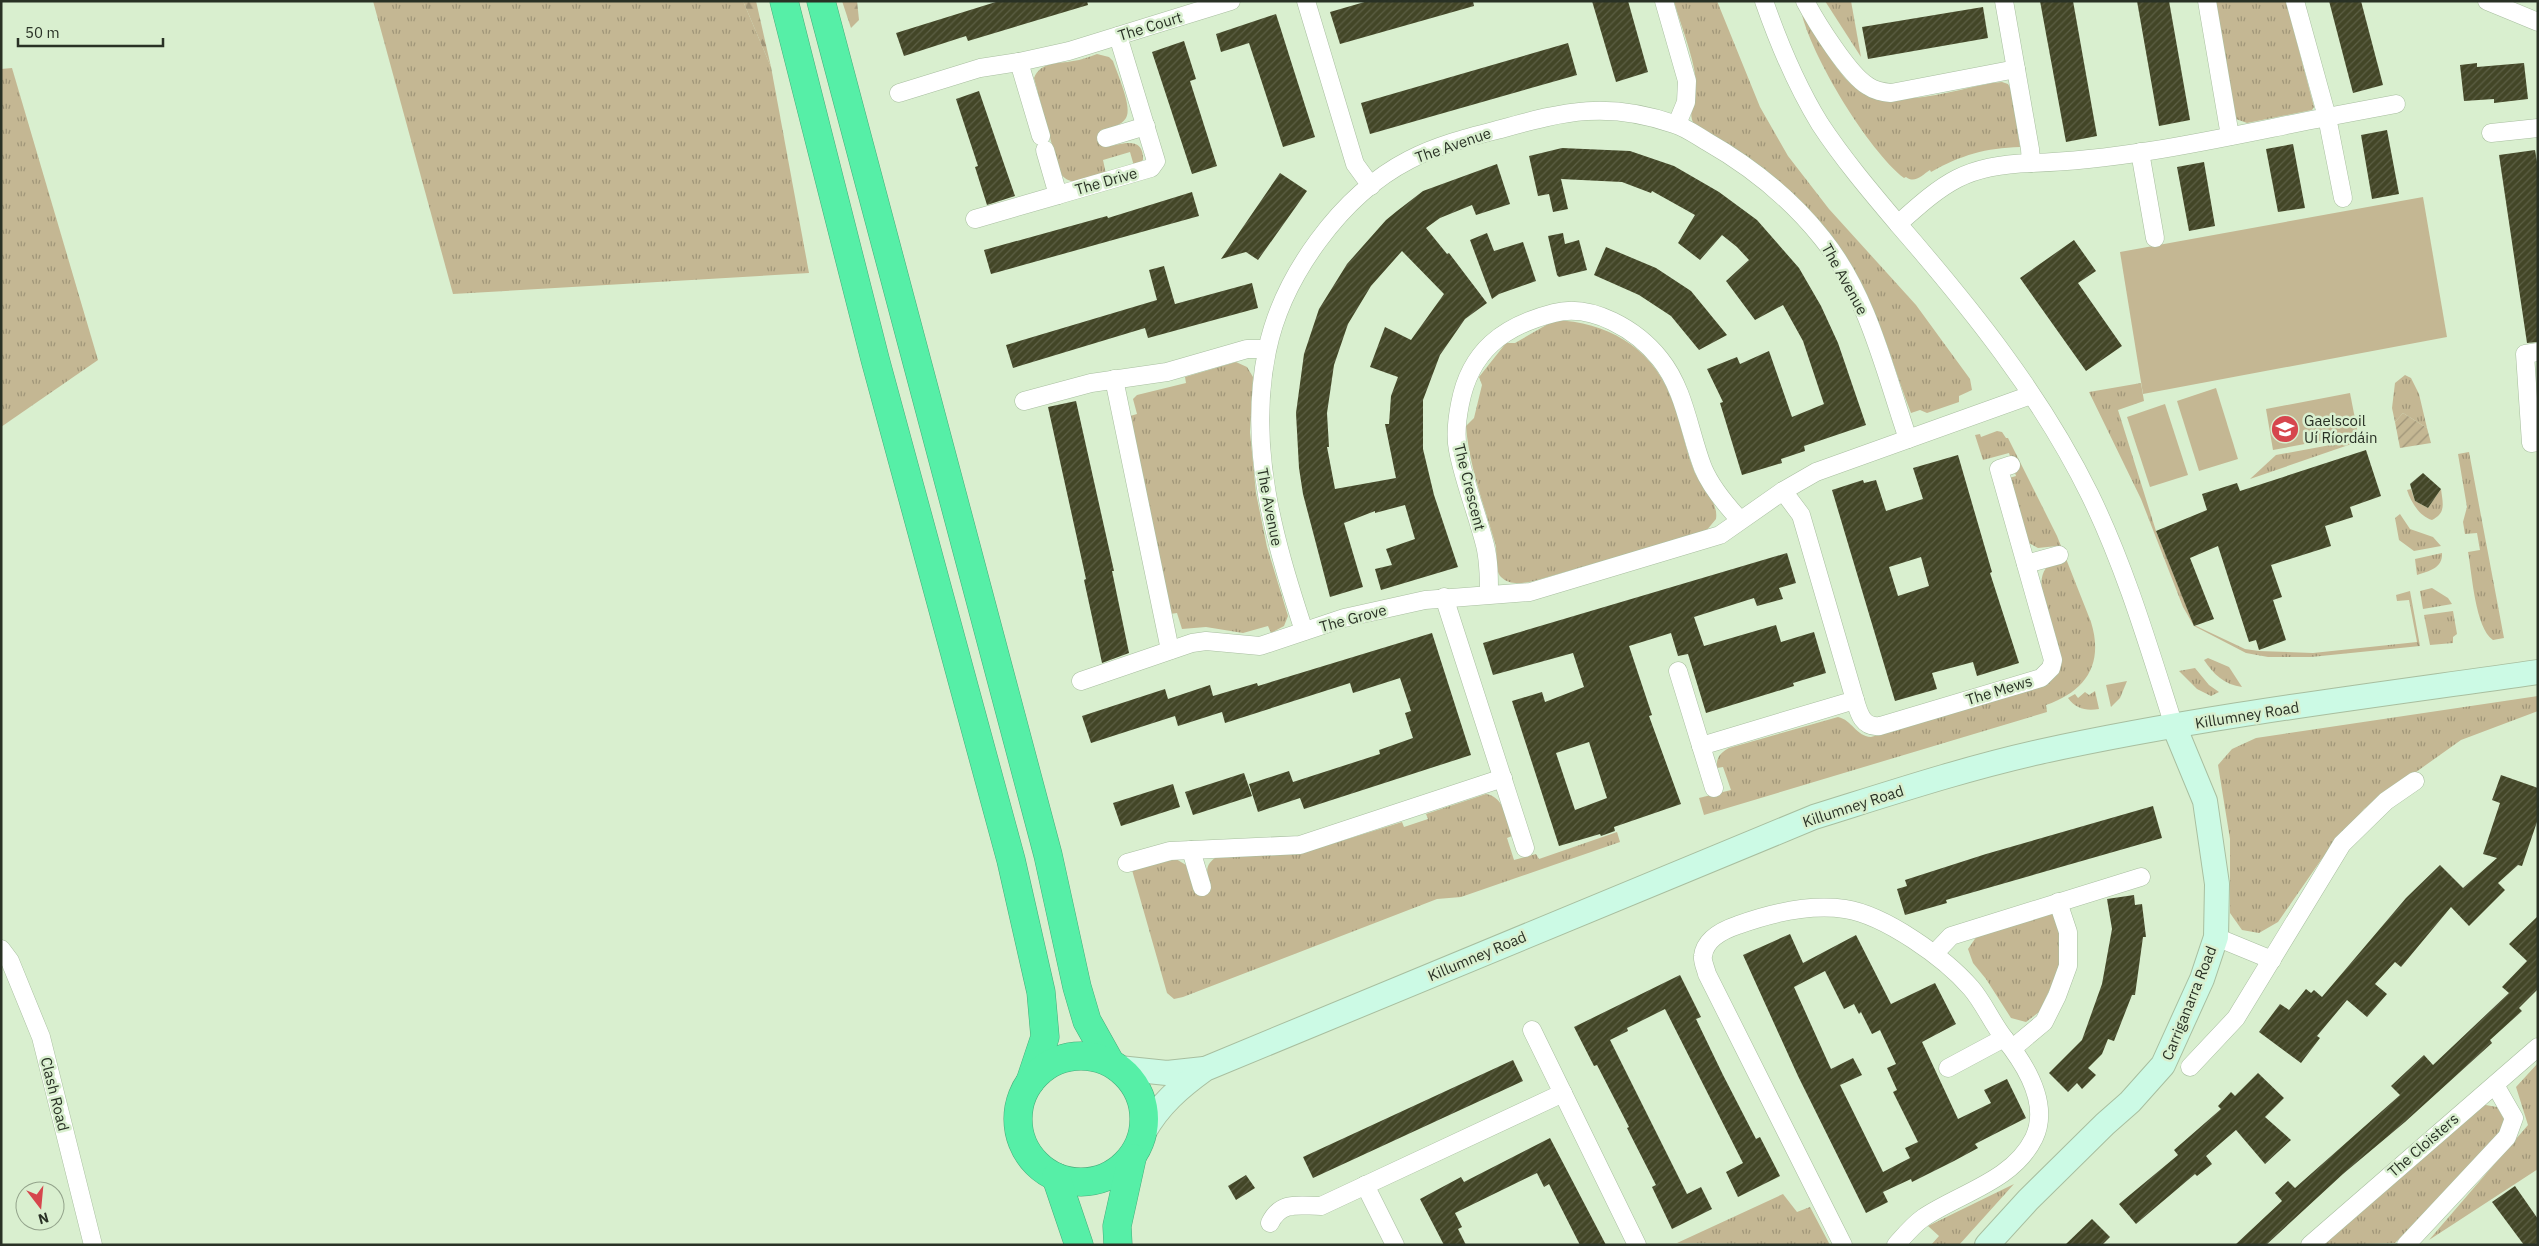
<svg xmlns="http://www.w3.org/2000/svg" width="2539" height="1246" viewBox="0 0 2539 1246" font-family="'IBM Plex Sans',sans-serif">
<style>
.grass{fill:url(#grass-tufts)}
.forest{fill:url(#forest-firs)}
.garden{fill:url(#garden-furrows)}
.pitch{fill:#c4b793}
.building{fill:url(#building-hatch);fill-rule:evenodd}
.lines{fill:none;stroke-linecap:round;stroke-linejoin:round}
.street-casing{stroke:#a8be9f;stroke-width:19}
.secondary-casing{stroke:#a8be9f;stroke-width:26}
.highway-casing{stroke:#46ac7a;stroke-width:29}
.street{stroke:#fff;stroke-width:18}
.secondary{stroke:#ccfae5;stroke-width:24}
.highway{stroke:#56efa7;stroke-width:28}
.labels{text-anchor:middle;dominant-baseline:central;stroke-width:5;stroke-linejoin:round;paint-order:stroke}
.street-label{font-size:15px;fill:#293125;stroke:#d9efcf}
.poi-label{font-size:15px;fill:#293125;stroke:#d9efcf;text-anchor:start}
</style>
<defs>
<pattern id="grass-tufts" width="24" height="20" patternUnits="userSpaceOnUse" patternTransform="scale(1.25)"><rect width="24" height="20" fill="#c4b793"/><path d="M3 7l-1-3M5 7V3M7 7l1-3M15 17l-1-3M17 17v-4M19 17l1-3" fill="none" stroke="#9f9578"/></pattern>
<pattern id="forest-firs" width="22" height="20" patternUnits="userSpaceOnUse" patternTransform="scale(1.25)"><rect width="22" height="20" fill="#c4b793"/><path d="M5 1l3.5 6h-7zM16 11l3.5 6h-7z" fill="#9f9578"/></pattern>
<pattern id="garden-furrows" width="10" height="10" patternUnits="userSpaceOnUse" patternTransform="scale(1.25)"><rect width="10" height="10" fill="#c4b793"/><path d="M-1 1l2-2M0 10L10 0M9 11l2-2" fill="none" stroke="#9f9578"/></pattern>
<pattern id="building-hatch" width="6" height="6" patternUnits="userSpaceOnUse" patternTransform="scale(1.25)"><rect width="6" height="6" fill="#434627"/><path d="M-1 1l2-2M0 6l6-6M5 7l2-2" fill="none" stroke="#5c5f45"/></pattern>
</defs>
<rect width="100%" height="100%" fill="#d9efcf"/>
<g class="grass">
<path d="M373,1h370l28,66 38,206 -356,21z"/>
<path d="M1674,1h43l43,106 28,49 41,53 87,96 54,74 2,11 -13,6v6l-32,11 -7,-3 -9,3c-14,-36 -24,-72 -39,-107 -37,-88 -97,-135 -177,-180 -9,-13 1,-27 1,-41 0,-23 -16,-61 -22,-84z"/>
<path d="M1825,1h26l10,56z"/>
<path d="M2214,1h72l28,106 -2,3 -65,13 -11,-4z"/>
<path d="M1801,11c15,23 31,55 50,73 32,30 103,6 141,-1l10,-1 6,2 4,7 8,56c-34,1 -59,8 -89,25l-1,-2c-8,5 -15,14 -24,7l-2,1c-36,-28 -93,-122 -103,-167z"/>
<path d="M1097,54l12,3 4,4c4,12 20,47 13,57 -5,8 -16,10 -25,12l5,17c15,-3 38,-12 37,13l-9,6 -4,-14 -27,8 3,14c-15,4 -37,16 -47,-3l-25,-93c7,-17 24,-14 39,-17 8,-1 16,-4 24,-7z"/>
<path d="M12,68l86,292 -97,67v-358z"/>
<path d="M1555,320c51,2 95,26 115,75 10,23 14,49 23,73 5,17 26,32 23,51l-10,12 -172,50c-11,2 -24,5 -33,-4 -7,-8 -3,-24 -6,-34 -11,-38 -26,-77 -29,-117l8,-8 8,-33 -3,-8 27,-34h9z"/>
<path d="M1236,362l11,5 6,10 -3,55 6,61 11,54 21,69 -4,10 -13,7 -3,-7 -25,7 -37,-6 -24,2 -5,-16 -7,1 -40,-198 7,-2 -4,-15 4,-4 49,-12 -1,-6z"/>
<path d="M2405,375l6,3 8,16 8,34 -24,-15 -8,9 -3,-14 3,-25z"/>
<path d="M2141,383l3,18 -26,9 38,121 38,94 51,24 14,2 54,2 104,-11 -8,-42 -12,1 -1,-6 14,-4 10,55 -109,11h-43l-22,-4 -52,-27 -11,-19 -42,-108 -52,-107z"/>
<path d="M1997,431l5,1 4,6h2l49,98 34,86c13,42 -5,69 -45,83l1,7 -343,103 -5,-17 32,-8 -8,-23 -6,1c-1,-10 3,-15 12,-20l109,-31c14,3 18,19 33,20l174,-51 13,-12c12,-32 -30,-82 -12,-106l16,-7 -5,-15 -19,2 -9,-5 -2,-5 -18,-60 7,-2 -7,-23 -26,7 -8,-25 5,-1 1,3z"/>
<path d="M2368,438l-5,2 -113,39 26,-24z"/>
<path d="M2469,452l35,186 -11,2c-18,-12 -21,-67 -25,-88l12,-2 -3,-17 -12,1 -2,-12 4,-15 -9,-53z"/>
<path d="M2411,489l4,12 13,7 13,-19c2,15 5,24 -9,31 -13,-4 -21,-18 -25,-30z"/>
<path d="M2400,514l10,15 23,8 8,9 -27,5 -15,-11 -4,-22z"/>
<path d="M2442,553c1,15 -13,18 -25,22l-2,-16z"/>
<path d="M2432,588l16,10 4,6 -29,5 -3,-18z"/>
<path d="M2453,611l4,23 -4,3v6l-23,2 -6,-30z"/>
<path d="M2208,658l21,9 13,20c-17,-2 -29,-13 -38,-27z"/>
<path d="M2195,668l14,17 10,7 -8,4 -14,-7 -18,-18z"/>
<path d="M2127,681l-7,17 -9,9 -5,-22z"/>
<path d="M2095,691l4,18c-13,2 -23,0 -31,-11l7,-4 3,4 7,-6 4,3z"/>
<path d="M2538,696v15l-77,29 -97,69 -43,51 -43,62 -19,11 -17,-3 -12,-17v-74l-12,-74 14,-16 24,-11z"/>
<path d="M1486,794c19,3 21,27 26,42l-5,2 7,22 22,-6 3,5 78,-27 3,10 -159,55 -24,2 -254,98 -9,2 -7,-6 -35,-123 44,-11 10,6 8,25 16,-5c-3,-12 -6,-19 5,-27l91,-6 96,-30 2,5 24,-8 -2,-5z"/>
<path d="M2051,911l6,2 6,24 -4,33 -20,42 -13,10 -15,-4 -25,-39 -13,-16 -5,-14 11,-16z"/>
<path d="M2538,1063v106l-109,71 99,-115 -12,-38z"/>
<path d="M2480,1104l17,3 8,14 -4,12 -106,110 -73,2z"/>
<path d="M2014,1184l-55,61h-28l8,-9 -11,-10z"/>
<path d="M1783,1194l14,18 13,-5 20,38 -153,-2z"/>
</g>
<g class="forest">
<path d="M743,1h13l15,66z"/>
<path d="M842,1h15l2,19 -8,8z"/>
</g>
<path class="garden" d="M2403,413l24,15 4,15 -31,5 -5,-26z"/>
<g class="pitch">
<path d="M2423,197l24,140 -304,57 -23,-142z"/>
<path d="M2216,388l22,71 -39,12 -22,-70z"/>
<path d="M2350,393l8,41 -85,16 -7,-41z"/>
<path d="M2165,404l23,71 -38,12 -23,-70z"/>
</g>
<g class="building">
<path d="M999,1h88l1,4 -120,36 -2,-5 -62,20 -8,-23z"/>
<path d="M1368,1h105l1,5 -134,38 -10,-32z"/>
<path d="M1592,1h36l20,71 -32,10z"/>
<path d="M2040,1h33l24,135 -31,6z"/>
<path d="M2137,1h32l21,119 -31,6z"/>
<path d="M2329,1h32l22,84 -30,8z"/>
<path d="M1983,7l5,31 -120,21 -6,-32z"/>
<path d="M1276,14l39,123 -32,10 -34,-104 -28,9 -5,-18z"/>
<path d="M1184,41l12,38 -6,2 27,85 -25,8 -40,-122z"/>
<path d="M1568,43l9,32 -207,59 -9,-31z"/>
<path d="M2477,63v4l47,-4 4,36 -34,4v-4l-30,2 -4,-36z"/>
<path d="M979,91l36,105 -28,9 -12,-38 3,-1 -22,-67z"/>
<path d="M2387,130l12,64 -27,5 -11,-64z"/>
<path d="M2293,144l12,64 -27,4 -12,-63z"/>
<path d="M1562,148l68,3 44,15 45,26 38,28 42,48 22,38 17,37 28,82 -62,21 1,5 -24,8 1,4 -40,12 -22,-72 3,-1 -16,-33 30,-12 3,7 29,-13 23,66 32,-13 -21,-63 -20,-36 -28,15 -29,-39 23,-21 -12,-13 -15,-12 -22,25 -22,-17 17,-28 -43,-24 -1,2 -29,-11 -61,-3 7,30 -15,3 -4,-18 -11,2 -9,-40z"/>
<path d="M2535,150l3,18v174l-11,1 -28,-188z"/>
<path d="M2204,162l11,64 -26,5 -12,-64z"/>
<path d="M1497,164l13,40 -34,11 -4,-10 -32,13 -14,10 21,26 2,-1 38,50 -22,16 -25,36 -17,45v49l11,46 24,72 -77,23 -6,-21 17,-4 -6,-16 29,-10 -10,-34 -30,8v-2l-31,12 19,64 -33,10 -27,-103 -4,-26 -3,-55 8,-59 15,-45 28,-45 39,-44 11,-9 26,-20zM1402,251l42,43 -33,46 -26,-13 -15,40 28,10 -7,19 -2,28h-4l11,54 -61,11 -8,-42h2l-2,-34 7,-48 14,-41 23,-38z"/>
<path d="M1280,173l27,18 -12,17 -37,52 -12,-8 -25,7z"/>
<path d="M1192,192l7,24 -208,58 -7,-24 123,-34 1,2z"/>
<path d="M1487,233l7,18 29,-9 13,39 -37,13 -7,5 -22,-59z"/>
<path d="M1563,233l2,11 14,-4 8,30 -28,7 -2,-2 -9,-39z"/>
<path d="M2074,240l22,31 -18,12 44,63 -36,25 -66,-93z"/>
<path d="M1606,247l50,21 35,23 36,44 -28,15 -28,-34 -32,-21 -45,-20z"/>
<path d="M1164,266l11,38 77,-21 6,25 -110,30 -3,-10 -132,40 -7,-23 151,-45 -8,-30z"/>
<path d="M1076,401l38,170h-2l17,82 -27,10 -18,-83 2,-1 -38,-172z"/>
<path d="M2366,450l15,46 -31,11 3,10 -28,9 6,20 -60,19 11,32 -9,3 13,40 -27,10 -3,-10 -7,2 -31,-96 -28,12 24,61 -20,7 -38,-95 51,-21 -5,-16 35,-11 3,8z"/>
<path d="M1958,455l34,117 -2,1 29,90 -42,13 -4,-14 -41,11 5,16 -42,12 -63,-211 31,-10 1,3 12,-3 10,31 37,-12 -10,-31zM1921,557l8,29 -31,10 -9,-29z"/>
<path d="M2423,473l18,16 -13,19 -13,-7 -5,-17z"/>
<path d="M1787,553l9,30 -17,5 4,11 -26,7 -3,-8 -60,19 10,29 72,-21 5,17 33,-10 12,41 -33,10 1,3 -88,27 -18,-59 -10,2 -7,-23 -42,13 23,69 -3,1 32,88 -67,23 1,4 -14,5 -1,-2 -41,12 -47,-145 30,-9 3,10 39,-15 -11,-34 -80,22 -10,-32zM1589,742l18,56 -32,12 -19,-57z"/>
<path d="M1432,633l39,122 -167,54 -4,-11 -42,14 -9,-28 40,-13 4,11 87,-28 -1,-4 34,-12 -8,-25 6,-2 -11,-33 -47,15 -3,-10 -125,40 -3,-11 -44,14 -3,-10 -84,27 -9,-27 83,-27 3,10 42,-14 3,11 44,-13 1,3z"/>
<path d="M1244,773l8,23 -59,19 -8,-23z"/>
<path d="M2501,775l37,13v31l-16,47 -4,-1 -20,18 7,7 -36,36 -18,-19 -50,60 -6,-5 -20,22 12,10 -20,23 -20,-17 -30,36 3,2 -19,25 -42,-31 21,-28 9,6 17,-21 5,4 3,-3 8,7 84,-99 34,-33 23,23 34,-30 -14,-4 17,-51 -8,-3z"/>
<path d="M1173,784l7,23 -59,19 -8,-23z"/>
<path d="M2153,806l9,32 -216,62 1,3 -42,12 -8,-26 10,-3 -2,-6 81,-26z"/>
<path d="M2134,895l1,10 7,-1 4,33h-3l-8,58h-3l-18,46 -6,-2 -6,15 -14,14 8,7 -14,14 -5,-6 -9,9 -19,-19 33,-33 20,-56 10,-55 -5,-30z"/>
<path d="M2538,916v73l-19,19 3,3 -32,29 2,3 -87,79 -62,52 -77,71h-31l47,-44 -7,-8 13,-12 7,7 105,-93 -9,-9 33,-31 9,10 76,-72 -7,-6 25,-26 -18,-17z"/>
<path d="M1790,934l13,29 53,-28 35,69 44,-21 21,41 -34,18 36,77 33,-16 -7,-13 23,-11 19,39 -51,26 3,4 -24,13 -42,21 -1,-3 -28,13 5,10 -22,11 -68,-137 -55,-121zM1825,971l19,38 10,-5 5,10 2,-2 11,22 8,-4 16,34 -9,4 10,22 -4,2 25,50 -13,6 5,10 -27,14 -43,-87 22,-10 -9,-17 -22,11 -37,-82z"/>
<path d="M1680,975l21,42 -5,2 27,56 33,64 4,-2 20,39 -42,21 -12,-25 17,-9 -78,-154 -38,19 1,3 -18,9 77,154 14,-7 11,22 -40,20 -20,-42 4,-2 -29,-57 2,-1 -32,-62 -3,1 -20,-39z"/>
<path d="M1513,1060l10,21 -210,97 -10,-21z"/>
<path d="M2258,1073l26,25 -19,19 26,23 -26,24 -29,-34 -30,26 6,8 -15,12 -2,-2 -59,50 -17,-20 59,-49 -4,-5 47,-41 -3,-3 13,-14 4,4z"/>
<path d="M1550,1138l56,107h-26l-31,-61 -5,3 -7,-14 -82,40 7,14 -4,2 8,16h-22l-24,-46 41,-22 3,5z"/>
<path d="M1246,1175l9,13 -19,12 -8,-14z"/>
<path d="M2515,1186l23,33v26h-14l-32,-43z"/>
<path d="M2092,1219l18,18 -8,8h-37z"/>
</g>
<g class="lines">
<defs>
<g id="street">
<path d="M1306,1l49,163 16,22"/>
<path d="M1664,1l23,80 -1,21 -9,22"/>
<path d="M1764,1c15,43 32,84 56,123 23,35 51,68 78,100"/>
<path d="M1805,1c11,21 44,74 63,85 7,5 15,6 23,7l125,-24"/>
<path d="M2004,1l26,148 1,14c-66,2 -86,19 -133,61 73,84 143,171 192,271 36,74 59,153 84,231"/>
<path d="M2207,1l23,135"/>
<path d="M2487,1l51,21"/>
<path d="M899,93l81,-25 39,-6"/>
<path d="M2491,133l47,-5"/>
<path d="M1041,136l-22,-74 50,-11 162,-50"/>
<path d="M1106,138l40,-12"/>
<path d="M1045,150l13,45 93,-27 5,-7 -38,-125"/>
<path d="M2140,152l15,86"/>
<path d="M2031,163c99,-3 198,-27 296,-46l-32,-116"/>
<path d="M2343,198l-16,-81 69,-13"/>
<path d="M975,219l83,-24"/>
<path d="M2538,352l-13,2 6,89 7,-1"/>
<path d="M1114,379l56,271"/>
<path d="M1024,401l67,-18 76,-11 80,-23h20"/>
<path d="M2026,564l33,-9"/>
<path d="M1489,594c0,-17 0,-33 -4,-49 -8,-32 -21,-63 -27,-95 -3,-15 -1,-31 2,-46 10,-53 43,-78 94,-91 38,-10 83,17 106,46 25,31 29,73 43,109 8,19 23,37 37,52"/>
<path d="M1444,597l81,251"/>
<path d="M1304,631c-30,-92 -57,-183 -37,-280 15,-74 74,-156 142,-191 28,-15 61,-23 92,-31 64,-18 107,-28 173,-5 11,3 22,11 32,17 44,25 84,57 116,97 46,57 63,134 86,201"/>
<path d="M1678,671l36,117"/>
<path d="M1081,681l111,-38 14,-2 54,5 84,-28 81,-18 105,-8 190,-57 63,-44 33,-19 215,-77"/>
<path d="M1855,700c4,14 8,28 25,26l161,-48 10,-10 2,-8 -54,-191 12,-4"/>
<path d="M1701,746l154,-46 -54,-185 -18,-24"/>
<path d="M1191,850l11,37"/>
<path d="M1127,863l43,-12 130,-6 203,-67"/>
<path d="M2216,937l56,23"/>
<path d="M1,949l9,12 31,76 52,208"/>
<path d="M1935,953l16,-17 190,-59"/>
<path d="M1532,1030l105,215"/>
<path d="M2013,1048l31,-26 13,-26 11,-30v-34l-10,-30"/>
<path d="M2190,1067l46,-49 106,-174 44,-43 29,-20"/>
<path d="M1948,1068l56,-30"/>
<path d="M1365,1185l30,60"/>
<path d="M1270,1223c11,-23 30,-17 51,-17l242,-113"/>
<path d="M1843,1245l-136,-271c-1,-5 -5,-13 -4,-18 2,-17 20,-26 35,-31 33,-12 71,-21 107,-16 40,6 100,49 126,79 13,15 21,35 33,50 21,26 46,66 30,100 -21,43 -74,55 -111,80 -10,7 -19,18 -27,27"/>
<path d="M2310,1245l228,-198"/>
<path d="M2406,1245l101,-108 7,-19 -19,-33"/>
</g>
<g id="secondary">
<path d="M1119,1068l48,5 37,-4"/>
<path d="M1144,1132c15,-27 36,-45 61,-63l609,-252c74,-23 149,-48 225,-65 164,-36 332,-56 499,-80"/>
<path d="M1987,1245l41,-45 77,-76 25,-22 33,-37 39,-86 14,-42 1,-53 -12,-83 -31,-75"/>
</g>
<g id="highway">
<path d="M784,1l91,358 136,501 30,132 4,45 -15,45"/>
<path d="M821,1l227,854 29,132 10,34 23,41"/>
<circle cx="1081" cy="1119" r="63"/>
<path d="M1056,1177l23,68"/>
<path d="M1118,1245l-1,-19 15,-68"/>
</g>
</defs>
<use href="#street" class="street-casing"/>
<use href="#secondary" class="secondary-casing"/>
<use href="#highway" class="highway-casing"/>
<use href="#street" class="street"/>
<use href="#secondary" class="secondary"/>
<use href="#highway" class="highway"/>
</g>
<defs>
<symbol id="school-disc" viewBox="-11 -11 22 22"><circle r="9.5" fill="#d6464d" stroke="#d9efcf"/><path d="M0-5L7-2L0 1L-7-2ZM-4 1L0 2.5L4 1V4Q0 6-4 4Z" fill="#fff"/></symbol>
</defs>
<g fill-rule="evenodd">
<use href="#school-disc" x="2269" y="413" width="32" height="32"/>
</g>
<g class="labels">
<g class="street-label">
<text transform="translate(1150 26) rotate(-17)">The Court</text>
<text transform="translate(1453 145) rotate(-19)">The Avenue</text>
<text transform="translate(1106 181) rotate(-16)">The Drive</text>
<text transform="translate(1845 279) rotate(61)">The Avenue</text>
<text transform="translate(1470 487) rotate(76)">The Crescent</text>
<text transform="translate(1270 507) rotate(79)">The Avenue</text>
<text transform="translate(1353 618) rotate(-15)">The Grove</text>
<text transform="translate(1999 690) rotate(-17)">The Mews</text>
<text transform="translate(2247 715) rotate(-9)">Killumney Road</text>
<text transform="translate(1853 806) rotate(-18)">Killumney Road</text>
<text transform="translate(1477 956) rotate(-23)">Killumney Road</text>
<text transform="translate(2189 1003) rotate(-68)">Carriganarra Road</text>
<text transform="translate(55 1094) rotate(76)">Clash Road</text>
<text transform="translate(2423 1145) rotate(-41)">The Cloisters</text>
</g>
<g class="poi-label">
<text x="2304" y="420">Gaelscoil<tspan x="2304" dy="17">Uí Ríordáin</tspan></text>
</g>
</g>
<rect width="2539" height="1246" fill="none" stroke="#293125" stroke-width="5"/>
<g transform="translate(40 1206) rotate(164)"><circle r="24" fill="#d9efcf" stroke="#93a38b"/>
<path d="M0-4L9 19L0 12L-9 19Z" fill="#d6464d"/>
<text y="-8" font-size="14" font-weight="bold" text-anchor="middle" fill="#293125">N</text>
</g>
<path d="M18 38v8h145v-8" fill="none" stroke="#293125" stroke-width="2.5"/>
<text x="25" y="38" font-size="15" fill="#293125" stroke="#d9efcf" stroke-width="4" paint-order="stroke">50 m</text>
</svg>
